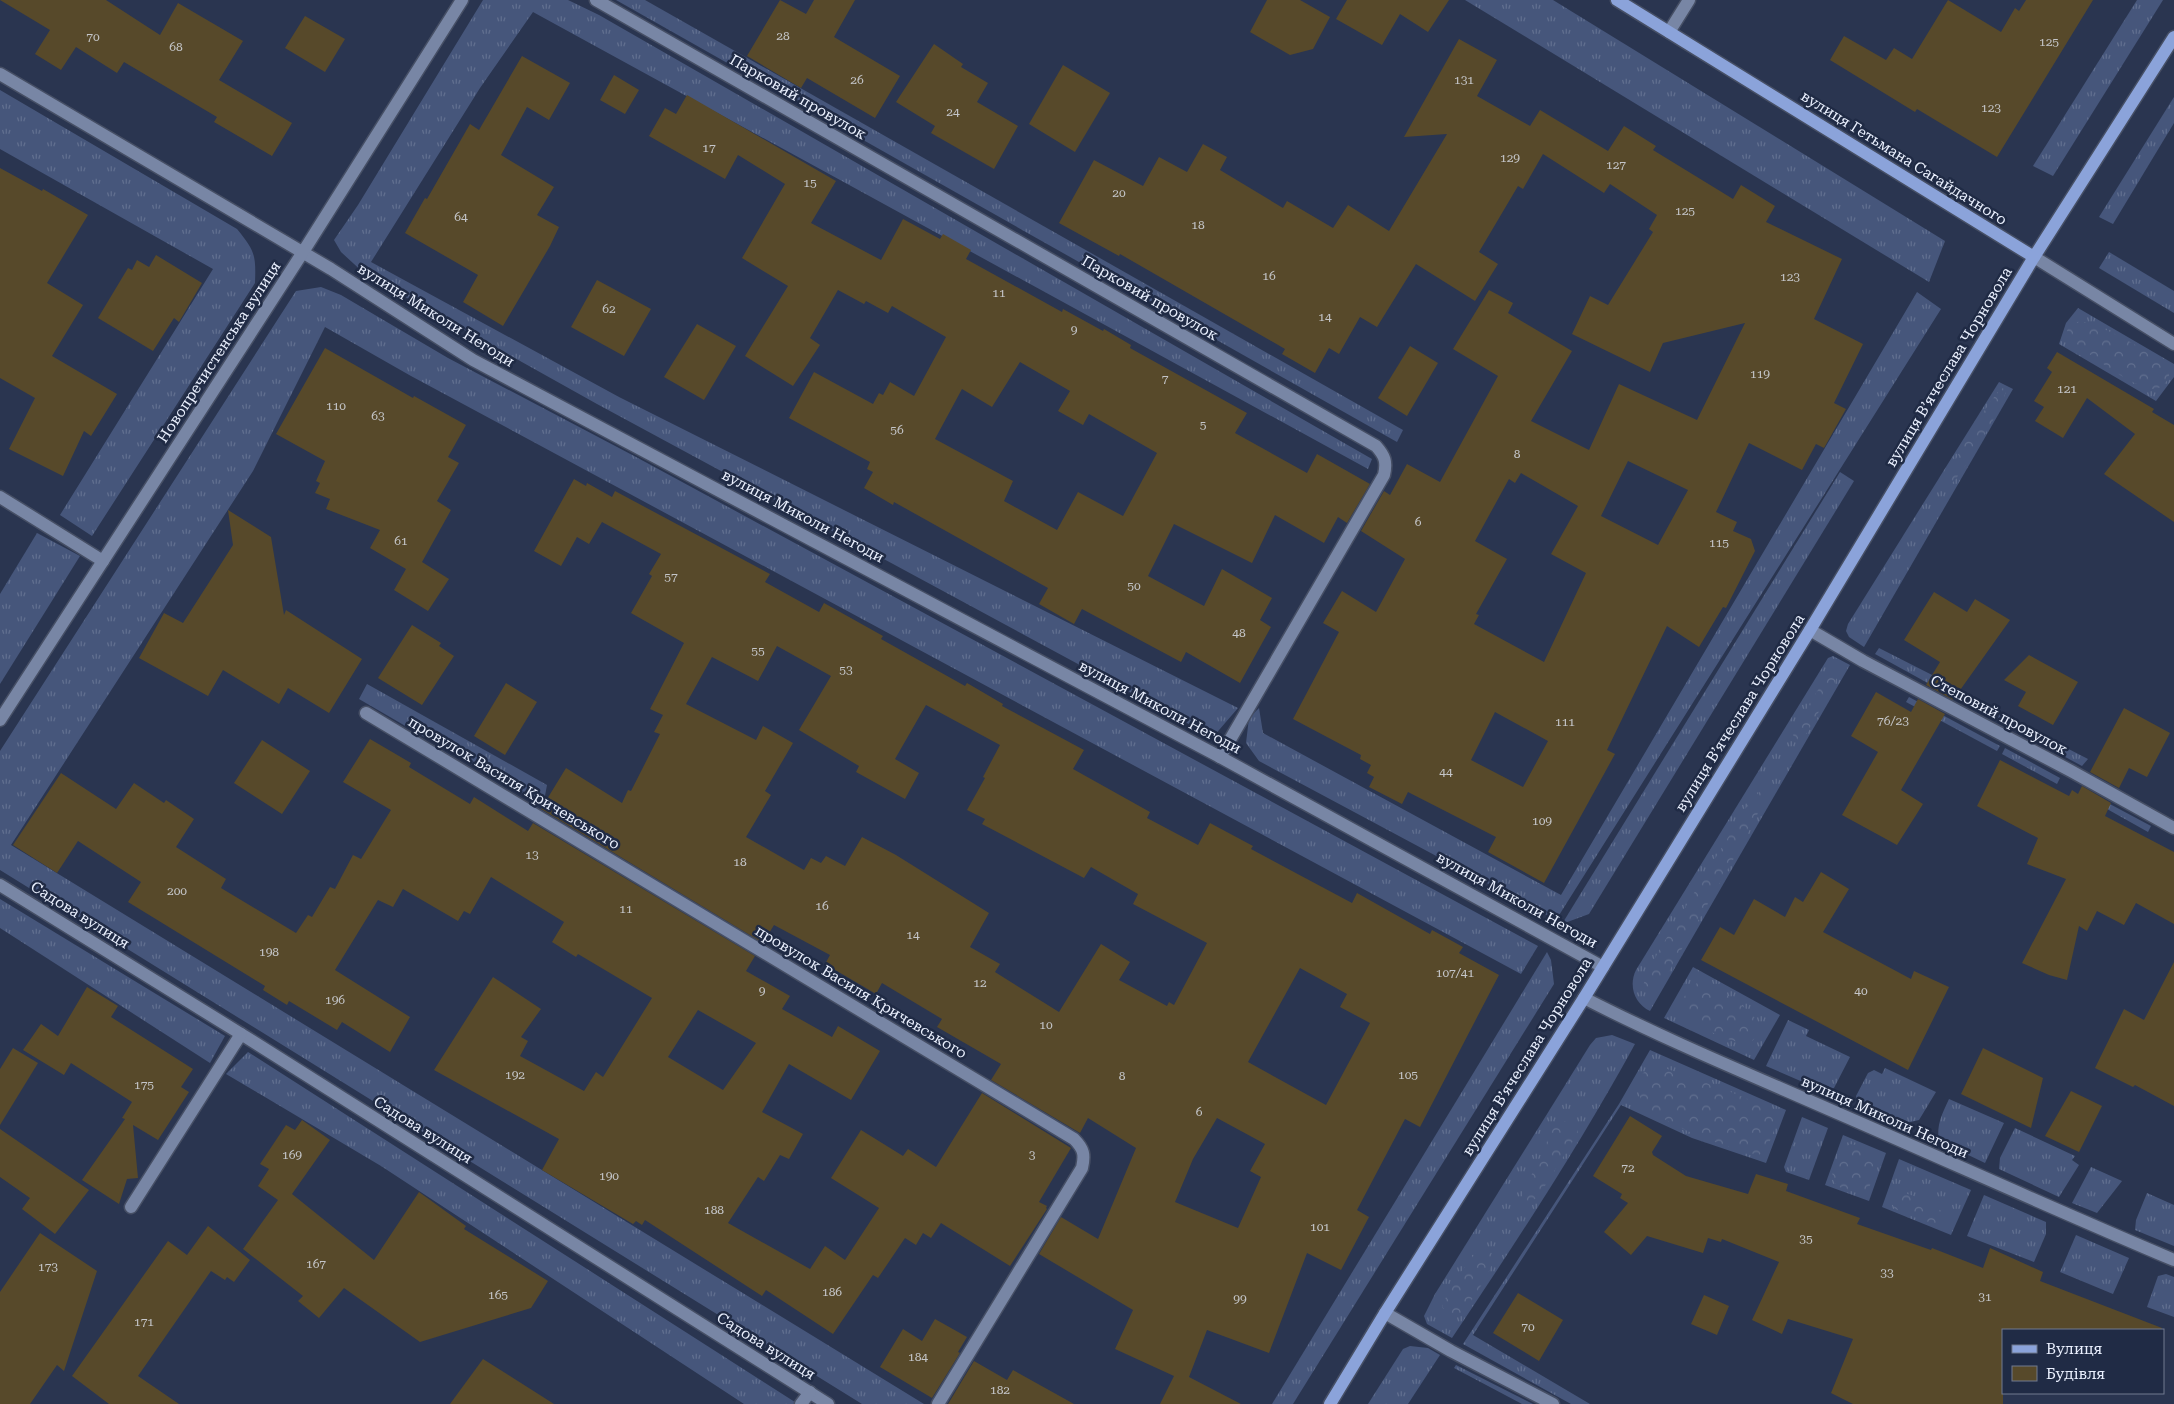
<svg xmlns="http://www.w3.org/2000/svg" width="2174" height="1404" viewBox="0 0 2174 1404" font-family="'Roboto Serif',serif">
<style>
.grass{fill:url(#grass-tufts)}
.forest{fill:url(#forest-crowns)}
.building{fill:#57492a;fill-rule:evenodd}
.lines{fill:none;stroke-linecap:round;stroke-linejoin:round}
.minor-casing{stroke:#464f65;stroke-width:15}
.major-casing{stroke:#464f65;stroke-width:15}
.minor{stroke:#7886a5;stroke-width:12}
.major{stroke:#8ba3da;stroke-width:12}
.labels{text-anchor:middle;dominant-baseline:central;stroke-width:5;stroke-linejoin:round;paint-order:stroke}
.number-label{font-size:12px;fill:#c5c6c9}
.street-label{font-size:15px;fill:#eaf0fe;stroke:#202b45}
</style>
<defs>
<pattern id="grass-tufts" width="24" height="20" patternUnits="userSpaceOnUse" patternTransform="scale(1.25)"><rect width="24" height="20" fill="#46567b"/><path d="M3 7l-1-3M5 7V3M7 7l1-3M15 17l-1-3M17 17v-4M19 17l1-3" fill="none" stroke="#616f8f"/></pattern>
<pattern id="forest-crowns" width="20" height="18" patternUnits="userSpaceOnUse" patternTransform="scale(1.25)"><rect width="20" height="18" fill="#46567b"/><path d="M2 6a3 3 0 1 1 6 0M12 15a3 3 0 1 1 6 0" fill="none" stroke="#616f8f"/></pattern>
</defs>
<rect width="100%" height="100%" fill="#2a3550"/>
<g class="grass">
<path d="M483,0h85l31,15 773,444 -4,10 -835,-457 -53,76 -109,174 248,135 619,311 -25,29 -616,-333 -231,-129 -25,-23 -7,-12 24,-35z"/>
<path d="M616,0h29l758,430 -6,12z"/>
<path d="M1465,0h88l392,241 -16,41z"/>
<path d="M2137,0h26l-110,176 -20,-10z"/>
<path d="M0,90l237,139c18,22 19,26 18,54l-163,253 -32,-21 153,-246 -213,-120z"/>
<path d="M2174,97v26l-61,101 -14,-7z"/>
<path d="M2109,252l65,39v22l-75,-45z"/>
<path d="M321,287l20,8 107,63 188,99 902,489 -17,28 -1110,-598 -86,-49 -72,144 -242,374 913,559h-62l-862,-534v-119l296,-460z"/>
<path d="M1917,292l24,17 -385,611 -297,-159 -13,-18 3,-25 10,-10 4,25 298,162z"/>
<path d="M2078,308l96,56v13l-18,24 -97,-57 7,-21z"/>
<path d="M1999,382l14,7 -149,258 -15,-10 -3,-6 2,-7z"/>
<path d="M1840,472l14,9 -265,433 -27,10z"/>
<path d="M37,533l43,23 -80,128v-90z"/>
<path d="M1879,648l59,30 -3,9 -60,-33z"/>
<path d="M1833,656l17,9 -200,346c-15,-7 -22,-25 -14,-41l192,-312z"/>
<path d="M367,684l180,101 -4,21 -184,-107z"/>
<path d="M1909,697l91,49 -3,5 -91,-49z"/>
<path d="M2000,714l88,45 -6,7 -85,-46z"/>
<path d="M2005,748l55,30 -3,6 -55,-30z"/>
<path d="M2093,795l58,31 -3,6 -57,-32z"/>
<path d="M0,899l225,137 -15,27 -210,-135z"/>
<path d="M1547,952l4,8 3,24 -261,420h-21z"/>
<path d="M1693,967l87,48 -26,45 -90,-42z"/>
<path d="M1788,1020l21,10 -3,6 44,21 -16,31 -8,4 -60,-26z"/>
<path d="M1612,1035l23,9c-55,101 -119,198 -183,294l-25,-14 -3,-8 11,-22 155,-249 6,-7z"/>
<path d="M1650,1050l136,60 -20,53 -74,-25 -71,-33 -148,230 117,69h-19l-108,-60 156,-240z"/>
<path d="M248,1052l550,352h-54l-363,-238 -155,-92z"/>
<path d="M1885,1068l51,24 -17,28 -17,4 -44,-19 -2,-9 12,-23 6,-3 8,4z"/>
<path d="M1949,1099l55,24 -19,40 -46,-22c-3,-16 3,-27 10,-42z"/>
<path d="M1802,1117l26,11 -19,52 -23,-8 -2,-5z"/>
<path d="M2015,1128l60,28 -3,4 7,5 -20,32 -60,-28 1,-11z"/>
<path d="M1843,1135l43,18 -17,48 -44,-16z"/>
<path d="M1899,1159l72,31 -20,45 -69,-28z"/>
<path d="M2091,1167l31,14 -25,32 -25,-10z"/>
<path d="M2147,1193l27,12v41l-39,-16 1,-10z"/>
<path d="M1984,1195l62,27v12l-12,28 -67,-26z"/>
<path d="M2076,1235l53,23 -16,36 -53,-22z"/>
<path d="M2166,1274l8,3v40l-27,-10 11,-31z"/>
<path d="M1410,1346l18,2 12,7 -32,49h-40l35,-55z"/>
<path d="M1456,1365l77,39h-11l-68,-36z"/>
</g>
<g class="forest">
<path d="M2081,321c29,8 67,28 88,50v7c-4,5 -8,11 -15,11 -20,0 -72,-39 -86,-53l-1,-6 7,-7z"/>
<path d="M2002,388l4,2c-2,16 -42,81 -54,93l-4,-2c1,-17 41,-81 54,-93z"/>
<path d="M1839,671l-5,14 -29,51 -7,6 -5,-7c11,-19 26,-57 46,-64z"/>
<path d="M1768,783l3,4 -26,52 -85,148 -8,6 -9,-8 15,-33 91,-149z"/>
<path d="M1699,982c20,4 49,26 60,41 -2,6 -3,18 -10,20 -11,3 -53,-17 -62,-25 -3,-2 -5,-6 -7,-9 1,-10 10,-23 19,-27z"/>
<path d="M1655,1067h7l64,23 48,20 3,4c-2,15 -6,32 -18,41 -26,-5 -105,-32 -118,-56 -5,-10 -1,-17 2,-26z"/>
<path d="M1564,1121l12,5 2,7 -40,64 -10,6 -6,-6 1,-7 14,-25 17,-40z"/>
<path d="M1850,1144c33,5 29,21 18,46l-6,3c-8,-2 -22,-3 -27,-10 -8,-11 5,-34 15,-39z"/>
<path d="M1897,1191c18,4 43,15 54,30l-2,4 -10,1 -44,-17 -4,-8 2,-8z"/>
<path d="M1479,1249c6,0 12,1 14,7 3,10 -29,60 -39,63l-7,-4 -5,-9c9,-22 22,-39 37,-57z"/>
</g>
<g class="building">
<path d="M0,0h106l54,35 18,-32 65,38 -24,39 73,43 -20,33 -58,-34 3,-5 -93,-55 -7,11 -41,-26 -15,23 -26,-16 15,-24z"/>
<path d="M780,0l26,14 8,-14h41l-21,37 66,39 -25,42 -68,-40 -6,10 -54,-32z"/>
<path d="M1267,0h33l30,17 -17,32 -23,6 -40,-23z"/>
<path d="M1347,0h102l-21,32 -28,-18 -18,31 -46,-26z"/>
<path d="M1948,0l53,32 14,-24 4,3 7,-11h67l-96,157 -80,-48 -2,3 -85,-52 14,-24 42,24 8,-12 18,11z"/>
<path d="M305,16l40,23 -20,33 -40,-24z"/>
<path d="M1459,39l38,21 -20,36 53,30 10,-16 68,41 16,-25 32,20 -3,4 80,49 8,-14 34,21 -9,16 76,37 -28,60 49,25 -29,59 12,6 -22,39 -8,-4 -14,26 -53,-27 -33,69 21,10 -4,9 18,8 4,12 -29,57 -3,-1 -24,40 -32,-21 -60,124 8,4 -71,129 -56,-31 8,-15 -88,-45 -6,12 -33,-17 5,-10 -7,-4 4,-8 -11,-6 1,-4 -68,-36 46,-87 -16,-9 19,-32 34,21 29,-53 -44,-28 23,-40 6,4 17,-31 33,18 58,-106 -45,-27 36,-59 24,13 -5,10 64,38 -41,70 58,29 30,-66 78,36 48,-97 -82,20 -13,29 -78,-38 18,-38 18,9 45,-73 -4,-3 8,-14 -47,-31 -6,9 -61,-39 -20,35 -5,-3 -39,66 19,12 -23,37 -59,-37 -39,63 -17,-10 -21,37 -10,-6 -14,25 -33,-19 3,-5 -165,-95 -1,2 -60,-33 35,-63 49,26 16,-29 28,15 16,-28 24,13 -7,13 63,38 4,-7 46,27 15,-23 41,26 58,-97 -43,3zM1628,461l60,29 -30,55 -57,-29zM1521,473l57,33 -27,48 35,19 -42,89 -70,-38 5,-9 -3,-1 31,-55 -32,-18 34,-62 6,4zM1495,712l53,29 -25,46 -52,-27z"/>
<path d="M934,44l29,20 -2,3 27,16 -11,19 41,24 -24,43 -63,-36 4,-7 -39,-24z"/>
<path d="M522,56l48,27 -21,37 -22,-13 -26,48 53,32 -17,28 22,12 -9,19 -47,80 -40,-24 15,-27 -73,-42 20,-35 2,1 43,-75 9,6z"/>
<path d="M1063,65l47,28 -35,59 -46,-28z"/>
<path d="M614,75l25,15 -14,24 -25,-14z"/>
<path d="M687,95l149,86 -25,42 70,37 22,-41 37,20 3,-5 28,16 -5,9 96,53 1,-3 40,22 1,-2 27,16 -1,3 117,65 -12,20 72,40 10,-19 53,30 -23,39 -9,-6 -14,26 -49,-28 -23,48 -78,-39 -26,52 56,30 18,-37 50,29 -12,22 11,7 -31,56 -54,-31 -5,10 -99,-53 -8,15 -35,-20 9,-16 -154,-86 -1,3 -29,-17 9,-16 -6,-3 3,-7 -81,-44 25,-46 59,32 6,-11 4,2 7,-13 24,14 32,-59 -54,-31 -4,7 -22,-12 -2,3 -26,-14 -28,48 10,7 -27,41 -48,-30 43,-70 -46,-28 43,-74 -47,-29 -13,24 -76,-43 16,-28 11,6zM1020,362l50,29 -12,20 25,14 6,-11 68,39 -34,63 -45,-24 -21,38 -53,-29 9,-20 -78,-42 27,-50 30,18z"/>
<path d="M0,168l42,23 1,-2 45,26 -41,68 36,22 -31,51 65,38 -26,42 -7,-5 -21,45 -54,-27 26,-51 -35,-20z"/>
<path d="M156,255l46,28 -23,39 -5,-4 -21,33 -55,-33 30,-50 4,2 5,-10 12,7z"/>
<path d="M597,280l54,29 -27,47 -53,-29z"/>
<path d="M697,324l39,22 -32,54 -40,-23z"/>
<path d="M1410,346l28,17 -31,53 -29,-18z"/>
<path d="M325,348l88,50 1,-2 52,29 -18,32 11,6 -22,38 14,9 -29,52 27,17 -21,32 -34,-21 12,-21 -36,-21 10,-18 -54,-21 4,-10 -15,-6 5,-10 -4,-2 9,-20 -49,-27z"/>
<path d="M2057,352l97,57 -2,3 22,13v97l-70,-48 31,-40 -48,-36 -24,40 -28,-17 9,-14 -10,-6 18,-29 -5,-4z"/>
<path d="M574,479l12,7 1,-3 25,14 3,-6 155,83 -5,8 54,30 5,-9 59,33 -2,3 84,47 2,-3 36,21 -1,2 82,44 -11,19 77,43 -3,6 51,27 12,-22 43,23 -2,3 101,54 5,-10 73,41 2,-4 31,17 -4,6 40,22 -79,152 -15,-8 -48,91 12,7 -28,53 -34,-17 -38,100 -62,-23 -18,47 52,27h-81l14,-28 -59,-27 18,-39 -94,-56 22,-37 37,22 38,-91 -48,-30 -8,15 -89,-53 10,-16 -64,-37 5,-8 -60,-36 -6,11 -51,-30 5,-9 -56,-30 -11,18 -222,-134 25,-41 56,35 6,-13 3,1 29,-57 -6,-2 9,-17 -13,-6 34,-66 -53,-30 21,-37 -3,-2 12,-20 -59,-32 -13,22 -12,-7 -16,29 -27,-15zM777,646l54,30 -32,54 60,36 -3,6 49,27 14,-26 -24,-14 31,-54 74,40 -17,32 2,1 -18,32 18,9 -3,5 102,54 7,-11 47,27 -5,10 74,39 -33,62 -5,-3 -2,4 -48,-26 11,-18 -29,-18 -42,68 -64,-40 5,-8 -30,-17 19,-34 -93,-58 -34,-18 -17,29 -19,-10 -5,7 -10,-5 -7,12 -58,-33 25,-42 -6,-4 28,-48 -30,-17 -7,14 -70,-36 26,-47 46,24zM1300,968l47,26 -7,13 30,16 -44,82 -78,-43zM1217,1118l48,26 -15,27 11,6 -23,51 -63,-26 18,-43z"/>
<path d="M228,510l43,27 13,78 2,-5 76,49 -33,54 -41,-25 -9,16 -56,-34 -15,26 -69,-38 25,-45 19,10 50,-78z"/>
<path d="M1934,592l33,20 8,-13 35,21 -57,80 -27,-15 14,-23 -36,-22z"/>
<path d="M412,625l29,18 -2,3 15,10 -32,49 -44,-27z"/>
<path d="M2029,655l49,27 -25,43 -35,-19 8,-14 -22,-12z"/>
<path d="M506,683l31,19 -32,53 -31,-19z"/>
<path d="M1876,692l35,20 7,-13 27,15 -44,76 22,14 -26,41 -55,-30 36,-63 -27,-16z"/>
<path d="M2124,708l46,25 -23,44 -18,-9 -10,20 -29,-16z"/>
<path d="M370,739l41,24 -2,4 61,37 4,-7 54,34 5,-8 222,133 -9,15 44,25 -8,13 50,28 6,-11 42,25 -29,49 -62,-36 -27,48 41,22 -14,25 -9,-4 -16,26 -6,-4 -30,46 82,46 15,-23 20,14 34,-52 -48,-30 30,-48 42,26 5,-7 28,18 46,-74 89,55 -32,54 8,4 -1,2 1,1 -37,57 -69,-43 -10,15 -8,-5 -7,12 -11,-7 -27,40 -5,-3 -40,59 -67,-44 -4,6 -117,-76 -3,5 -6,-4 -3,3 -91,-54 17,-31 -125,-69 59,-93 48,32 -20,28 7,4 -8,15 64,35 12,-19 7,5 49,-79 -74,-44 -2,3 -24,-15 12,-20 -73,-45 -21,37 -6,-3 -6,10 -55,-32 -10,18 -15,-7 -43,70 75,47 -20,35 -48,-30 -5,8 -48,-29 -2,4 -24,-15 2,-4 -137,-84 13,-20 -63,-41 -21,32 -44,-28 48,-72 55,36 18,-26 30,20 2,-3 28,19 -18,28 50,32 -5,9 75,45 12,-18 4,2 18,-30 5,2 18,-34 8,4 30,-49 -48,-28zM698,1010l58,33 -33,47 -55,-33z"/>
<path d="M262,740l48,31 -28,43 -48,-31z"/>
<path d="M2000,760l69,36 3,-6 6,4 4,-8 29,17 -6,13 69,36v72l-38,-21 -12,22 -27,-14 -10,20 -8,-5 -12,54 -18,-5 -27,-12 44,-84 -39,-15 11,-26 -61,-32z"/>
<path d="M1821,872l28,17 -26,43 88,47 3,-8 35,16 -41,83 -207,-110 19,-33 14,8 20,-36 31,18 10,-20 8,5z"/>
<path d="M2174,962v144l-39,-21 -2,2 -38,-19 29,-59 20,11z"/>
<path d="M87,987l31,19 -7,11 82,52 -12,18 8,5 -31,48 -25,-15 5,53 -11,1 -8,25 -37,-24 43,-61 -3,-1 10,-16 -61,-39 -7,12 -41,-25 18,-26 17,12z"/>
<path d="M13,1048l25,15 -38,62v-56z"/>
<path d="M1983,1048l60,30 -12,50 -70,-34z"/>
<path d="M2071,1091l31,15 -23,46 -34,-16z"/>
<path d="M1630,1116l32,20 -10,16 1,3 33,21 62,18 8,-20 32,10 -2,7 74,27 -3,6 74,26 1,-2 51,20 7,-20 53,24 -3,9 122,47 -1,2h-158v74h-150l-22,-11 22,-54 -65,-20 -6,15 -30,-14 27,-58 -57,-23 -1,3 -13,-4 -5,15 -56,-17 -16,19 -27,-23 24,-29 -8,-5 2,-4 -29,-18z"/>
<path d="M302,1120l28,20 -38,54 82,66 45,-68 47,34 -2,3 84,52 -17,27 -111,34 -76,-54 -25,30 -21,-17 5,-5 -60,-47 35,-49 -20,-14 11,-17 -9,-5 26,-39 9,5z"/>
<path d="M0,1129l89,61 -34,44 -33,-25 8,-11 -30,-21z"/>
<path d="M208,1226l42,34 -16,22 -7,-5 -2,3 -14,-9 -73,105 41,28h-70l-37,-28 96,-135 19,14z"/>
<path d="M40,1233l57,38 -33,100 -7,-6 -27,39h-30v-112z"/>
<path d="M1518,1293l45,27 -24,41 -46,-28z"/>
<path d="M1704,1295l25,11 -12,29 -26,-11z"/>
<path d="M935,1319l32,18 -9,15 2,1 -28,45 -52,-31 23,-38 19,12z"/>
<path d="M483,1359l71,45h-104z"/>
<path d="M974,1361l33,19 6,-10 61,34h-126z"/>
</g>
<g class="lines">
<defs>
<g id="minor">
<path d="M596,0l780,446c9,10 11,16 8,29l-164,282"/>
<path d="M1669,32l20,-32"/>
<path d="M0,74l331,195 142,91 747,397 383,210"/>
<path d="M2034,257l140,87"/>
<path d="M0,497l103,64"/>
<path d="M1810,630l53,31 208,110 103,57"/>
<path d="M366,713l708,426c10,10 11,16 8,29l-144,236"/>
<path d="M0,720l303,-468 159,-252"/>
<path d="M0,885l241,149 587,370"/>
<path d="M1584,998c82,42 167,77 251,114 113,49 225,100 339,148"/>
<path d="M131,1207l110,-173"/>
<path d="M1385,1313l66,38 102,53"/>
<path d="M801,1404l9,-12"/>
</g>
<g id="major">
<path d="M1617,0l417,257"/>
<path d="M1330,1404l55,-91 199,-315 226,-368 224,-373 140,-220"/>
</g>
</defs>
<use href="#minor" class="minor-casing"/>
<use href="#major" class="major-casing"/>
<use href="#minor" class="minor"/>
<use href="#major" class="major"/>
</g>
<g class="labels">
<g class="number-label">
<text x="783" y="36">28</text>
<text x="93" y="37">70</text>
<text x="2049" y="42">125</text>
<text x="176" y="47">68</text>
<text x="857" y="80">26</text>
<text x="1464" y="80">131</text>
<text x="1991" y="108">123</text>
<text x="953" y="112">24</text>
<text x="709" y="148">17</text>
<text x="1510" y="158">129</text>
<text x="1616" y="165">127</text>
<text x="810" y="183">15</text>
<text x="1119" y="193">20</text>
<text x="1685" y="211">125</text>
<text x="461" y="217">64</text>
<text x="1198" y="225">18</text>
<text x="1269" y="276">16</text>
<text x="1790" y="277">123</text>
<text x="999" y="293">11</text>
<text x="609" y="309">62</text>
<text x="1325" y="317">14</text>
<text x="1074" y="330">9</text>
<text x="1760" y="374">119</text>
<text x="1165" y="379">7</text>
<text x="2067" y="389">121</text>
<text x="336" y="406">110</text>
<text x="378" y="416">63</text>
<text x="1203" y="425">5</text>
<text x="897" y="430">56</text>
<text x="1517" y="454">8</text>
<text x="1418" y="522">6</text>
<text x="401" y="541">61</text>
<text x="1719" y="543">115</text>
<text x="671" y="577">57</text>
<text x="1134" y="586">50</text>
<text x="1239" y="633">48</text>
<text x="758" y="651">55</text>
<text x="846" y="670">53</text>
<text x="1893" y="721">76/23</text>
<text x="1565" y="722">111</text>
<text x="1446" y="772">44</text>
<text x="1542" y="821">109</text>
<text x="532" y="855">13</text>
<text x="740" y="862">18</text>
<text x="177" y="891">200</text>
<text x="822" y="906">16</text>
<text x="626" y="909">11</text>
<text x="913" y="935">14</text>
<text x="269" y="952">198</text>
<text x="1455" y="973">107/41</text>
<text x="980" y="983">12</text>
<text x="762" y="991">9</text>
<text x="1861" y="991">40</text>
<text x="335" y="1000">196</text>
<text x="1046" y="1025">10</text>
<text x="515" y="1075">192</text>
<text x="1408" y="1075">105</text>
<text x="1122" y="1076">8</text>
<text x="144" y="1085">175</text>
<text x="1199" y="1112">6</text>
<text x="292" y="1155">169</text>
<text x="1032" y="1155">3</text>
<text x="1628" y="1168">72</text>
<text x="609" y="1176">190</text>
<text x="714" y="1210">188</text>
<text x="1320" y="1227">101</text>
<text x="1806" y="1239">35</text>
<text x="316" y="1264">167</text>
<text x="48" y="1267">173</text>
<text x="1887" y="1273">33</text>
<text x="832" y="1292">186</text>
<text x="498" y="1295">165</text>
<text x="1985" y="1297">31</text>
<text x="1240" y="1299">99</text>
<text x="144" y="1322">171</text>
<text x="1528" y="1327">70</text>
<text x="918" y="1357">184</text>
<text x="1000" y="1390">182</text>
</g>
<g class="street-label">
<text transform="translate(798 97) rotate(30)">Парковий провулок</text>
<text transform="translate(1904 158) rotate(32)">вулиця Гетьмана Сагайдачного</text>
<text transform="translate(1150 298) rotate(30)">Парковий провулок</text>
<text transform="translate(436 315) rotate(32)">вулиця Миколи Негоди</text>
<text transform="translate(219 352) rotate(-57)">Новопречистенська вулиця</text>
<text transform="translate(1949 367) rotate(-59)">вулиця Вʼячеслава Чорновола</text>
<text transform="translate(803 516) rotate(28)">вулиця Миколи Негоди</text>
<text transform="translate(1160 707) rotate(28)">вулиця Миколи Негоди</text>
<text transform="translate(1740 713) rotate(-58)">вулиця Вʼячеслава Чорновола</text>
<text transform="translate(1999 715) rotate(28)">Степовий провулок</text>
<text transform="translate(514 783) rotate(31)">провулок Василя Кричевського</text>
<text transform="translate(1517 900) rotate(29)">вулиця Миколи Негоди</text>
<text transform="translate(80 915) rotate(32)">Садова вулиця</text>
<text transform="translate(861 992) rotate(31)">провулок Василя Кричевського</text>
<text transform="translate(1527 1057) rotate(-58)">вулиця Вʼячеслава Чорновола</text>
<text transform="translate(1885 1117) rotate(24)">вулиця Миколи Негоди</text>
<text transform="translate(423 1130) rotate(32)">Садова вулиця</text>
<text transform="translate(766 1346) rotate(32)">Садова вулиця</text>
</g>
</g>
<rect x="2002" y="1329" width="162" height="65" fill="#202b45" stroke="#717a8f"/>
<rect x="2012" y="1345" width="25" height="8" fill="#8ba3da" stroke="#717a8f"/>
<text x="2046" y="1354" font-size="15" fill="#eaf0fe">Вулиця</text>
<rect x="2012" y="1366" width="25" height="15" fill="#57492a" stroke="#717a8f"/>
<text x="2046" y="1379" font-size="15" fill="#eaf0fe">Будівля</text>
</svg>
